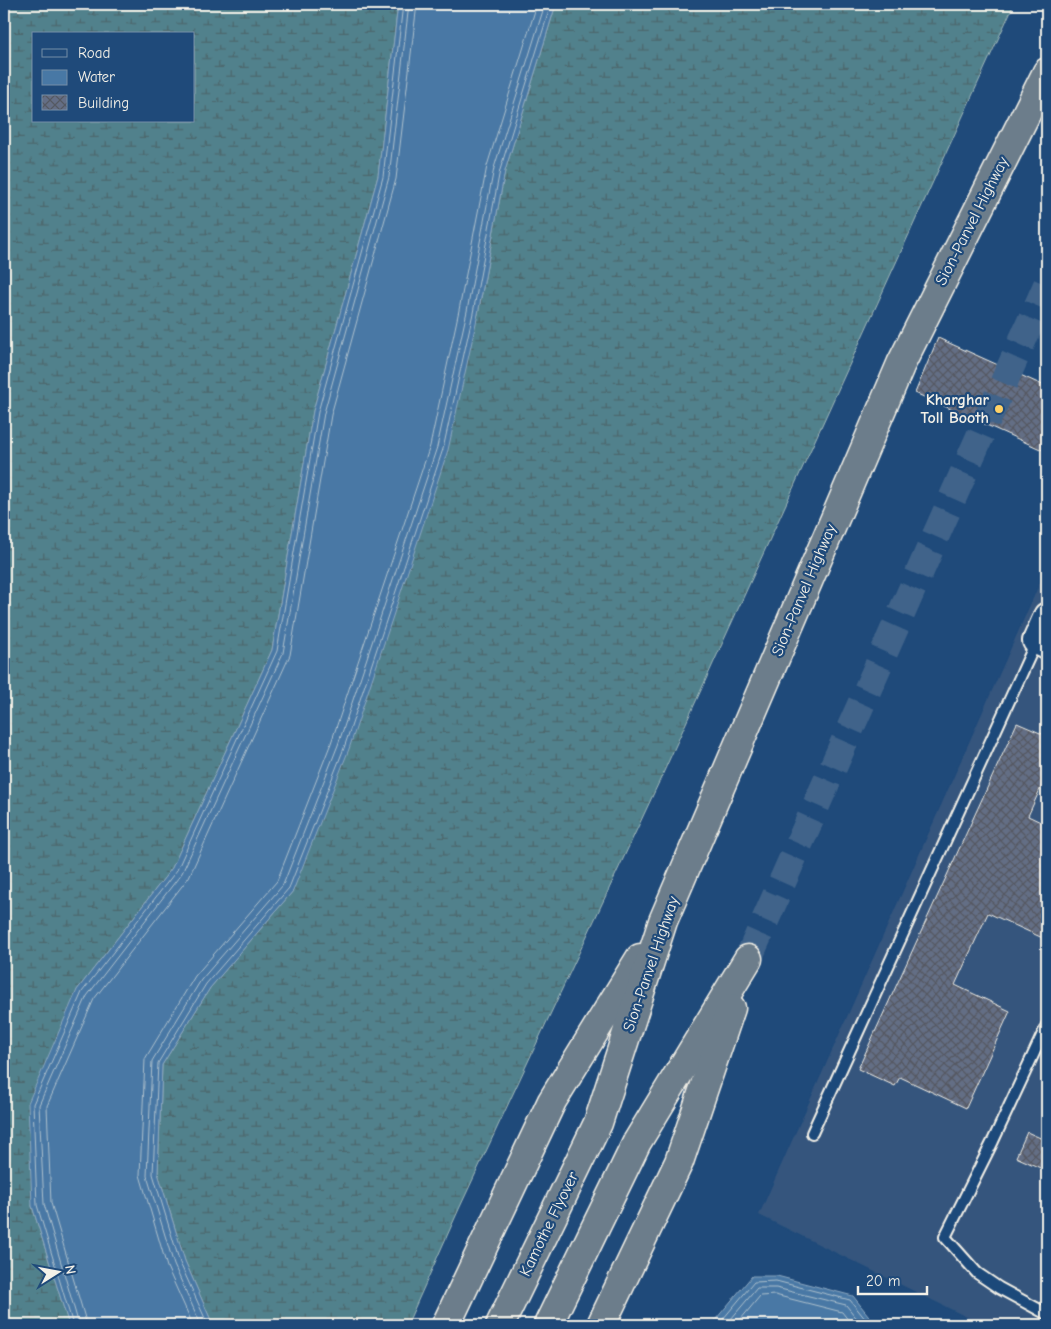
<svg xmlns="http://www.w3.org/2000/svg" width="1051" height="1329" viewBox="0 0 1051 1329" font-family="'Comic Neue',sans-serif">
<style>
.built{fill:#34557d}
.wetland{fill:url(#wetland-marsh);stroke:#a2b9ba;fill-rule:evenodd}
.water{fill:#4878a5;stroke:#8da8c0}
.lines{fill:none;stroke-linecap:round;stroke-linejoin:round}
.shore{stroke:#afc1cd;stroke-width:1}
.building{fill:url(#building-cross-hatch);stroke:#f4f1e8}
.highway-tunnel{stroke:#3f638a;stroke-width:28;stroke-dasharray:28 14;stroke-linecap:butt}
.lane-casing{stroke:#f4f1e8;stroke-width:14}
.secondary-casing{stroke:#f4f1e8;stroke-width:30}
.highway-casing{stroke:#f4f1e8;stroke-width:31}
.lane{stroke:#1f4a7a;stroke-width:10}
.secondary{stroke:#1f4a7a;stroke-width:26}
.highway{stroke:#6c7d8b;stroke-width:28}
.poi-dot{fill:#ffd166;stroke:#1f4a7a;stroke-width:2}
.labels{text-anchor:middle;dominant-baseline:central;stroke-width:4.5;stroke-linejoin:round;paint-order:stroke}
.street-label{font-size:16px;fill:#f4f1e8;stroke:#1f4a7a}
.poi-label{font-size:16px;font-weight:bold;fill:#f4f1e8;stroke:#1f4a7a;text-anchor:end}
</style>
<defs>
<pattern id="wetland-marsh" width="20" height="14" patternUnits="userSpaceOnUse" patternTransform="scale(1.25)"><rect width="20" height="14" fill="#51818c"/><path d="M1 5h8M5 5V1M11 12h8M15 12V8" fill="none" stroke="#4d676c"/></pattern>
<pattern id="building-cross-hatch" width="8" height="8" patternUnits="userSpaceOnUse" patternTransform="scale(1.25)"><rect width="8" height="8" fill="#646e85"/><path d="M0 0l8 8M0 8l8-8" fill="none" stroke="#555962"/></pattern>
</defs>
<rect width="100%" height="100%" fill="#1f4a7a"/>
<filter id="ink" filterUnits="userSpaceOnUse"><feTurbulence type="fractalNoise" baseFrequency=".02" numOctaves="2"/><feDisplacementMap in="SourceGraphic" scale="10" xChannelSelector="R" yChannelSelector="G"/><feConvolveMatrix kernelMatrix="1 2 1 2 8 2 1 2 1" color-interpolation-filters="sRGB"/></filter>
<g filter="url(#ink)">
<path class="built" d="M1047,567v758h-64l-224,-110z"/>
<g class="wetland">
<path d="M4,4h394l-20,172 -65,235 -41,239 -100,218 -95,122 -45,216 37,119h-65zM34,34h160v87h-160z"/>
<path d="M556,4h458l-354,776 -201,429 -52,116h-194l-28,-64 -27,-88 4,-108 48,-77 83,-97 185,-577 27,-143z"/>
</g>
<g class="water">
<path d="M398,4h158l-51,167 -27,143 -30,136 -99,299 -56,142 -83,97 -48,77 -4,108 27,88 28,64h-144l-37,-119 -4,-103 49,-113 95,-122 100,-218 41,-239 65,-235z"/>
<path d="M752,1276h25l76,20 23,29h-165z"/>
</g>
<g class="lines">
<g class="shore">
<path d="M73,1325l-36,-120 -4,-101 49,-112 95,-122 100,-219 41,-239 65,-235 20,-173"/>
<path d="M79,1325l-35,-121 -5,-99 48,-109 95,-123 101,-220 41,-240 65,-236 20,-173"/>
<path d="M87,1325l-36,-122 -4,-97 47,-107 95,-122 101,-222 41,-240 65,-236 21,-175"/>
<path d="M193,1325l-26,-58 -27,-92 5,-116 50,-83 82,-95 54,-138 99,-297 29,-136 28,-144 50,-162"/>
<path d="M201,1325l-27,-60 -27,-89 5,-115 49,-81 82,-95 55,-140 99,-298 30,-136 27,-143 51,-164"/>
<path d="M208,1325l-28,-62 -27,-89 5,-111 48,-79 83,-96 55,-140 99,-299 30,-136 27,-143 51,-166"/>
<path d="M718,1325l36,-43 22,-1 74,19 20,25"/>
<path d="M726,1325l31,-37h19l70,17 16,20"/>
<path d="M736,1325l24,-29 15,-1 67,17 10,13"/>
</g>
</g>
<g class="building">
<path d="M938,338l109,49v65l-132,-59z"/>
<path d="M1017,723l30,13v38l-19,42 19,9v10l-4,9 4,2v94l-59,-27 -33,72 55,26 -44,97 -66,-31 -5,9 -37,-17z"/>
<path d="M1027,1132l20,9v30l-31,-14z"/>
</g>
<g class="lines">
<path class="highway-tunnel" d="M748,959l299,-674"/>
<defs>
<g id="lane">
<path d="M1047,1025l-54,116 -48,96 32,36 22,15 48,26"/>
<path d="M812,1133l224,-491"/>
</g>
<path id="secondary" d="M1047,616l-11,25 11,5"/>
<g id="highway">
<path d="M446,1325l106,-224 88,-143"/>
<path d="M500,1325l98,-202 65,-202 238,-557 146,-292"/>
<path d="M548,1325l89,-183 111,-183"/>
<path d="M601,1325l78,-163 52,-154"/>
</g>
</defs>
<use href="#lane" class="lane-casing"/>
<use href="#secondary" class="secondary-casing"/>
<use href="#highway" class="highway-casing"/>
<use href="#lane" class="lane"/>
<use href="#secondary" class="secondary"/>
<use href="#highway" class="highway"/>
</g>
</g>
<circle class="poi-dot" cx="999" cy="409" r="5"/>
<g class="labels">
<g class="street-label">
<text transform="translate(972 221) rotate(-63)">Sion-Panvel Highway</text>
<text transform="translate(804 590) rotate(-67)">Sion-Panvel Highway</text>
<text transform="translate(651 964) rotate(-71)">Sion-Panvel Highway</text>
<text transform="translate(549 1224) rotate(-64)">Kamothe Flyover</text>
</g>
<g class="poi-label">
<text x="989" y="400">Kharghar<tspan x="989" dy="18">Toll Booth</tspan></text>
</g>
</g>
<rect width="1051" height="1329" fill="none" stroke="#1f4a7a" stroke-width="20"/>
<rect x="10" y="10" width="1031" height="1309" fill="none" stroke="#f4f1e8" stroke-width="2" filter="url(#ink)"/>
<rect x="32" y="32" width="162" height="90" fill="#1f4a7a" stroke="#748da6"/>
<rect x="42" y="49" width="25" height="8" fill="#1f4a7a" stroke="#748da6"/>
<text x="78" y="58" font-size="15" fill="#f4f1e8">Road</text>
<rect x="42" y="70" width="25" height="15" fill="#4878a5" stroke="#748da6"/>
<text x="78" y="82" font-size="15" fill="#f4f1e8">Water</text>
<rect x="42" y="95" width="25" height="15" fill="url(#building-cross-hatch)" stroke="#748da6"/>
<text x="78" y="108" font-size="15" fill="#f4f1e8">Building</text>
<g transform="translate(58 1272) rotate(79)" stroke="#1f4a7a" stroke-width="4" paint-order="stroke">
<path d="M0-4L9 19L0 12L-9 19Z" fill="#f4f1e8"/>
<text y="-8" font-size="14" font-weight="bold" text-anchor="middle" fill="#f4f1e8">N</text>
</g>
<path d="M858 1286v8h69v-8" fill="none" stroke="#f4f1e8" stroke-width="2.5"/>
<text x="866" y="1286" font-size="15" fill="#f4f1e8" stroke="#1f4a7a" stroke-width="4" paint-order="stroke">20 m</text>
</svg>
